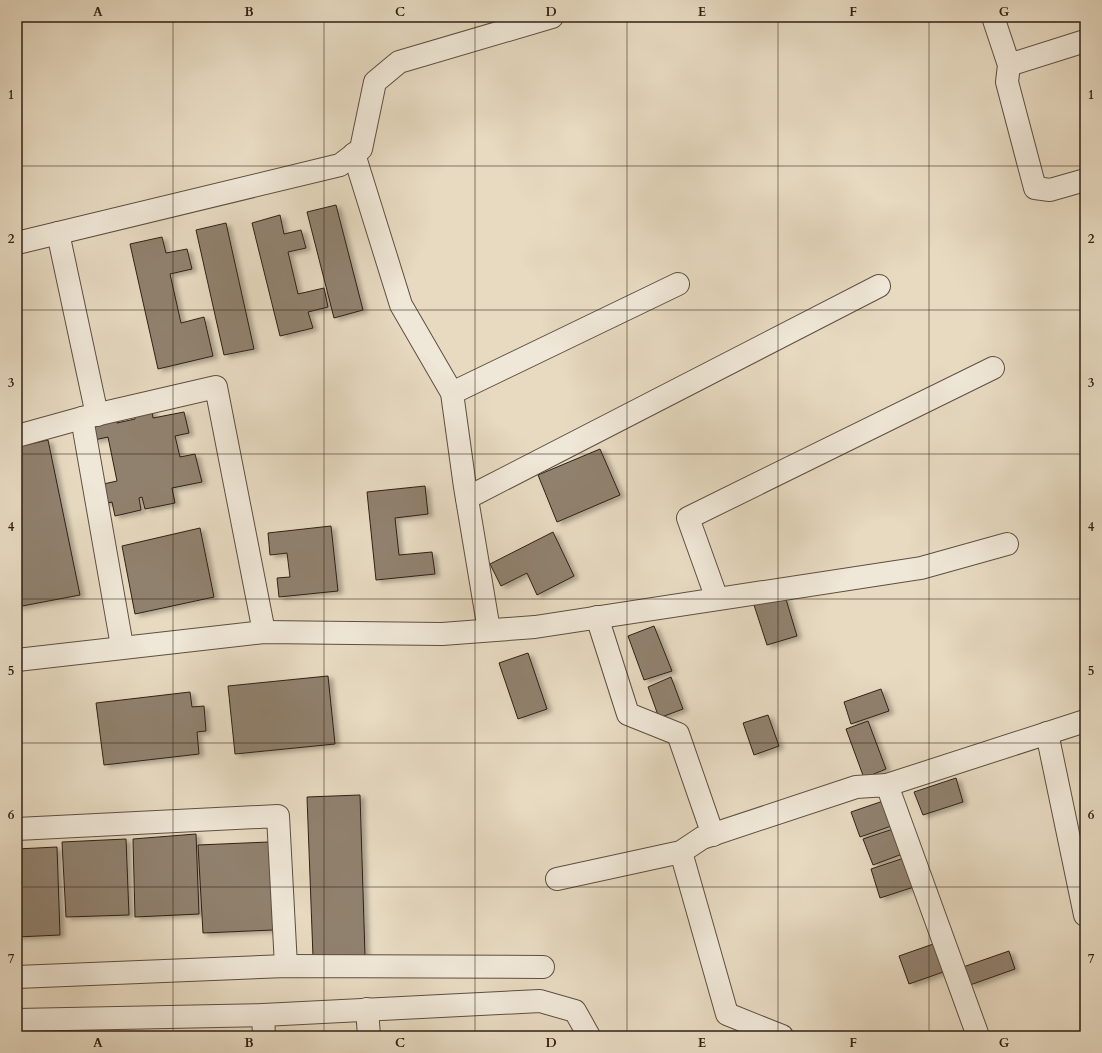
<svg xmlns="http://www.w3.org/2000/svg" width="1102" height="1053" viewBox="0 0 1102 1053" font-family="Cardo,serif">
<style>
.building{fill:#90816e;stroke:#312115;filter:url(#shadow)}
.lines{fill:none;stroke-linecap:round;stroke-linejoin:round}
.minor-casing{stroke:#5e4f40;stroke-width:24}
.minor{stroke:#efe7d7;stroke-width:22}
.grid{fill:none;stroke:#312115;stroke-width:1;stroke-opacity:0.55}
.neatline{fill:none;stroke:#312115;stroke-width:1.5}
.grid-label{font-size:13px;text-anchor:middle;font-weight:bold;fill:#312115}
</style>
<defs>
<filter id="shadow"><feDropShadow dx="4.5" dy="2.5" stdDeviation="2" flood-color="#0004"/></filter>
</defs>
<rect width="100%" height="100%" fill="#e7dac1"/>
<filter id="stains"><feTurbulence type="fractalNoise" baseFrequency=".005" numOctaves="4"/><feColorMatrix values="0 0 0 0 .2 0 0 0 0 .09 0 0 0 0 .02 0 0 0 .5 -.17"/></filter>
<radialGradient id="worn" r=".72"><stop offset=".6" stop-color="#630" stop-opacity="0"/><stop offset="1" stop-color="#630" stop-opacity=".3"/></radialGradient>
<g class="building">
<path d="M336,205l27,105 -29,8 -27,-106z"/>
<path d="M280,215l4,19 17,-4 5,18 -18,4 10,42 26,-6 4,19 -20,5 5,16 -33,8 -28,-113z"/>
<path d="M226,223l28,126 -30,6 -28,-125z"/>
<path d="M162,237l4,16 21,-4 5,20 -22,5 11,49 23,-6 9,39 -55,13 -28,-125z"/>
<path d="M152,410l1,8 31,-6 5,21 -14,3 5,21 15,-3 7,28 -30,6 3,15 -30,6 -3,-12 -3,1 2,12 -26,6 -3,-14 -9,2 -4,-19 18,-4 -9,-44 -14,3 -4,-17 26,-6 1,6 18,-4 -1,-5z"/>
<path d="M48,440l32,155 -63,12v-160z"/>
<path d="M600,449l20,46 -63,27 -19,-47z"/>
<path d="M425,486l3,28 -33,4 4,37 33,-3 3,22 -59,6 -9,-88z"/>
<path d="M331,526l7,65 -59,6 -2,-19 13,-1 -3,-24 -17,2 -2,-22z"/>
<path d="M200,528l14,69 -79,17 -13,-68z"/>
<path d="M553,532l21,44 -37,19 -10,-22 -26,13 -11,-22z"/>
<path d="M785,596l12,40 -30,9 -13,-40z"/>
<path d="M654,626l18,45 -28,9 -16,-44z"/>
<path d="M528,653l19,56 -29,10 -19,-56z"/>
<path d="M328,676l7,68 -100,10 -7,-68z"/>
<path d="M671,677l12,32 -24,9 -11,-31z"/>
<path d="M881,689l8,22 -38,13 -7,-22z"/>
<path d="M190,692l2,15 12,-1 2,25 -9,1 2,22 -95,11 -8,-62z"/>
<path d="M768,715l11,31 -25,9 -11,-32z"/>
<path d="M868,721l18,48 -22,9 -18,-49z"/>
<path d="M956,778l7,24 -40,13 -9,-23z"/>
<path d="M360,795l5,161 -52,1 -6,-160z"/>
<path d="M889,799l8,25 -37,13 -9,-25z"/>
<path d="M896,828l9,25 -32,12 -10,-26z"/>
<path d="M196,834l3,80 -64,3 -2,-78z"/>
<path d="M126,839l3,76 -63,2 -4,-75z"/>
<path d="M269,842l4,88 -70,3 -5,-88z"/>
<path d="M57,847l3,88 -43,2v-88z"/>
<path d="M907,857l10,29 -37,12 -9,-29z"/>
<path d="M939,942l10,28 -40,14 -10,-28z"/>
<path d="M1009,951l6,18 -45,16 -7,-18z"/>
</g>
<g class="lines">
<defs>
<g id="minor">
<path d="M993,17l16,48 -2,17 28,106 15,2 35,-10"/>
<path d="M1009,65l76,-24"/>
<path d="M354,154l47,151 51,88 13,94 24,143"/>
<path d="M58,233l39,182"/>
<path d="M17,243l323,-78 21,-16 14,-67 24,-20 153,-45"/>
<path d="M452,393l226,-109"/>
<path d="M82,418l40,228"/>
<path d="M17,436l65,-18 134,-31 48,245"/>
<path d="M467,498l412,-212"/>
<path d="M717,599l-29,-81 305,-150"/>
<path d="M597,617l31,97 50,20 35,101"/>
<path d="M17,660l247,-28 178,2 93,-7 386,-59 86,-24"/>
<path d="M1047,733l38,182"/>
<path d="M887,785l198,-64"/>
<path d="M17,829l261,-13 8,150"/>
<path d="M681,852l46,162 55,22"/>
<path d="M557,879l124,-27 21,-14 154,-51 31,-2 91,251"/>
<path d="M17,977l269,-11 257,1"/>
<path d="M367,1009l2,27"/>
<path d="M263,1015l1,21"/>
<path d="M17,1020l246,-5 277,-14 35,10 14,25"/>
</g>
</defs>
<use href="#minor" class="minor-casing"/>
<use href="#minor" class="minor"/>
</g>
<path class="grid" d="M173,17v1019M324,17v1019M475,17v1019M627,17v1019M778,17v1019M929,17v1019M17,166h1068M17,310h1068M17,454h1068M17,599h1068M17,743h1068M17,887h1068"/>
<rect width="1102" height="1053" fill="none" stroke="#e7dac1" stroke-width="44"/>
<rect x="22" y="22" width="1058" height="1009" class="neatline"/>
<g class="grid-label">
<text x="98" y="16">A</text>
<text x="249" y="16">B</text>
<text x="400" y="16">C</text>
<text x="551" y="16">D</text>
<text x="702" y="16">E</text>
<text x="853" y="16">F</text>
<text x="1004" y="16">G</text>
<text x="11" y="99">1</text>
<text x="1091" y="99">1</text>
<text x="11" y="243">2</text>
<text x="1091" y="243">2</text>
<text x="11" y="387">3</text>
<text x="1091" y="387">3</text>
<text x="11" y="531">4</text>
<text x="1091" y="531">4</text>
<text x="11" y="675">5</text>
<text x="1091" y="675">5</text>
<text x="11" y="819">6</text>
<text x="1091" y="819">6</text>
<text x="11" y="963">7</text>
<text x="1091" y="963">7</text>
<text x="98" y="1047">A</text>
<text x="249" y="1047">B</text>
<text x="400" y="1047">C</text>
<text x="551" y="1047">D</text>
<text x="702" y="1047">E</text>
<text x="853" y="1047">F</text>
<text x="1004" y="1047">G</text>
</g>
<rect width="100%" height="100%" filter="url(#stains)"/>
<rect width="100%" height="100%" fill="url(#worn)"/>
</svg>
